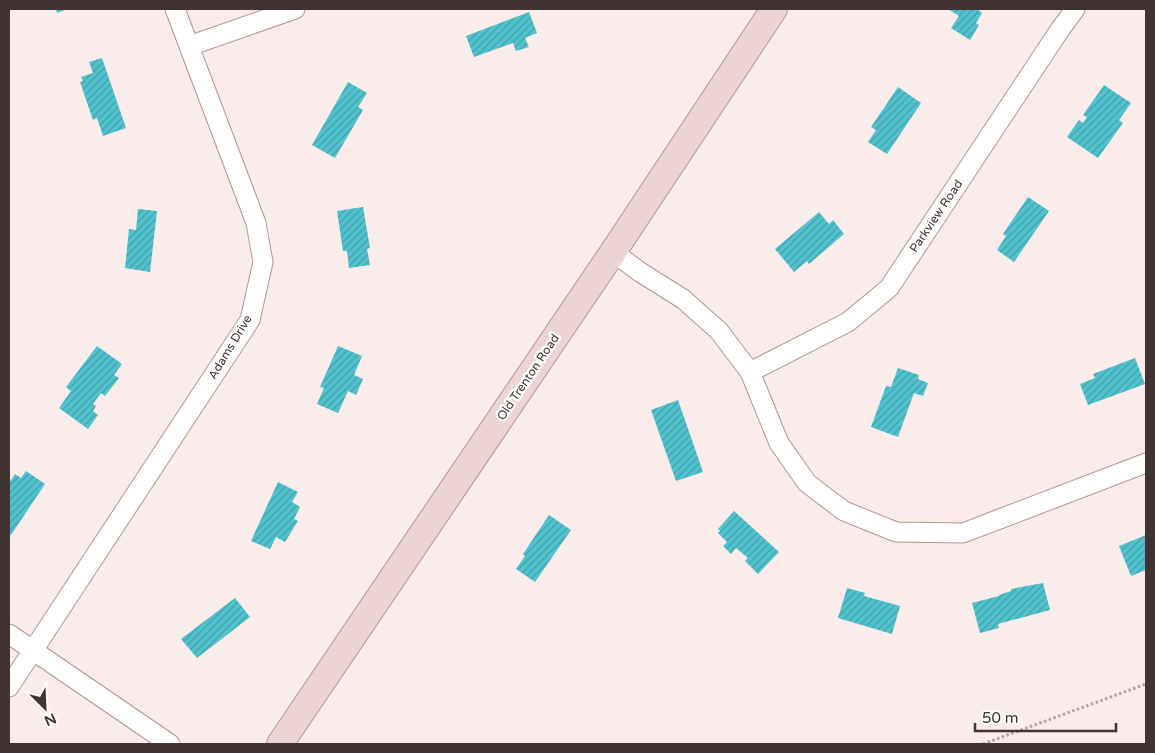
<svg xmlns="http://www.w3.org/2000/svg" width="1155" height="753" viewBox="0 0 1155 753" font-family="'Varela Round',sans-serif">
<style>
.building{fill:url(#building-hatch)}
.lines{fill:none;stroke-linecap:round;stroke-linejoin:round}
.street-casing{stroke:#b49491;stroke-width:21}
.secondary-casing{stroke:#b49491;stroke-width:28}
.path{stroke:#afa2a1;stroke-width:3;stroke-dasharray:2.5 2.5;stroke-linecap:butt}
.street{stroke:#fff;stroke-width:19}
.secondary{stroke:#ebd4d3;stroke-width:26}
.labels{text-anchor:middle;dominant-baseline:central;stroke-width:5;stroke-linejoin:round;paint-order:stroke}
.street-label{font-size:12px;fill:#403332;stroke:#fdfdfd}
</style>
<defs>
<pattern id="building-hatch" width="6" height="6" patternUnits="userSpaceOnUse" patternTransform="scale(1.25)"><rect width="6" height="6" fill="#50c3ce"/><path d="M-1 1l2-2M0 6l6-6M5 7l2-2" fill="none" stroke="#449fa8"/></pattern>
</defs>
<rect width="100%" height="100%" fill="#faeceb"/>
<g class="building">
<path d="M56,9h12l-11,4z"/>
<path d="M948,9h29l5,4 -6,10 3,2 -9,15 -19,-12 8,-12z"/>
<path d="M529,12l8,21 -12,5 4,9 -13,4 -3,-8 -39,14 -8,-21z"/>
<path d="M102,58l24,70 -23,8 -6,-18 -4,2 -13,-38 3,-1 -2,-4 12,-4 -4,-11z"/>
<path d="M348,82l19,11 -9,14 5,3 -28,48 -23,-13z"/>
<path d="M1104,85l27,18 -12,17 4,3 -25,35 -31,-21 12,-17 4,3 4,-6 -4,-2z"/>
<path d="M898,87l23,16 -34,51 -19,-12 8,-12 -5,-3z"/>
<path d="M1028,197l21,14 -35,51 -17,-12 9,-14 -3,-2z"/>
<path d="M363,207l7,41 -3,1 3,16 -21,3 -2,-17h-4l-6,-40z"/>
<path d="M138,209l19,2 -7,61 -25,-4 4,-39 7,1z"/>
<path d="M819,212l10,12 4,-4 11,14 -35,30 -2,-3 -13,11 -19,-23z"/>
<path d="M97,346l25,18 -8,11 5,3 -14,18 -4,-3 -8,11 3,2 -3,5 5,4 -10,14 -29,-21 12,-17 -5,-4z"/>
<path d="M338,346l24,10 -8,19 9,4 -7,16 -8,-4 -10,22 -21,-9 7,-16 -4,-1z"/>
<path d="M1135,358l10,26 -57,21 -8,-21 15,-6 -2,-4z"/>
<path d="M898,368l21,7 -1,4 10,4 -5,13 -9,-3 -16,44 -27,-10 15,-41 5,1z"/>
<path d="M678,400l25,72 -27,9 -25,-71z"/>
<path d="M26,471l19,13 -34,51 -2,-1v-51l6,-9 6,4z"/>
<path d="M278,482l20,10 -6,10 8,5 -6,12 4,2 -13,21 -9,-5 -6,12 -19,-8z"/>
<path d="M734,511l45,41 -21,22 -13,-13 3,-3 -12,-10 -5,6 -8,-8 4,-4 -9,-9 2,-2 -2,-2z"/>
<path d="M549,515l22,15 -36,52 -19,-13 9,-13 -2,-2z"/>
<path d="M1146,535v35l-15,6 -12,-30z"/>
<path d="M1043,583l7,27 -52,14 1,4 -19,5 -8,-30 27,-7v-1l12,-4v-2z"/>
<path d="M847,588l18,5 -1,3 36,10 -8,28 -54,-16z"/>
<path d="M235,598l15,19 -53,41 -16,-19z"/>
</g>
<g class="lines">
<defs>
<g id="street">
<path d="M1075,9l-16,22 -170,257 -41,34 -98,50 29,71 28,40 37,28 52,21 67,1 183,-70"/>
<path d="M189,46l106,-37"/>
<path d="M613,252l27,20 43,27 36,32 31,41"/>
<path d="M9,634l161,110"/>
<path d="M9,687l241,-367 13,-58 -7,-39 -81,-214"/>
</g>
<path id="secondary" d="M280,744l333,-492 161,-243"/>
</defs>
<use href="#street" class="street-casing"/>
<use href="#secondary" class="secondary-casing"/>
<path class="path" d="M983,744l163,-60"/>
<use href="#street" class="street"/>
<use href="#secondary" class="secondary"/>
</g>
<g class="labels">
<g class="street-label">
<text transform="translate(936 216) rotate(-56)">Parkview Road</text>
<text transform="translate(230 347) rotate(-59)">Adams Drive</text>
<text transform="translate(528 377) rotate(-56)">Old Trenton Road</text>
</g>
</g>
<rect width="1155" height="753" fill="none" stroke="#403332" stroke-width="20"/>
<g transform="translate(45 708) rotate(156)" stroke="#fdfdfd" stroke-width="4" paint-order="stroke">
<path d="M0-4L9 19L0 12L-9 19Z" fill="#403332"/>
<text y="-8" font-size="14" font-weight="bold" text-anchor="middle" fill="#403332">N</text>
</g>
<path d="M975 723v8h141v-8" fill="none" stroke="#403332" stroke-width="2.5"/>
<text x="982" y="723" font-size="15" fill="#403332" stroke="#fdfdfd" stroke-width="4" paint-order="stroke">50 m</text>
</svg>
